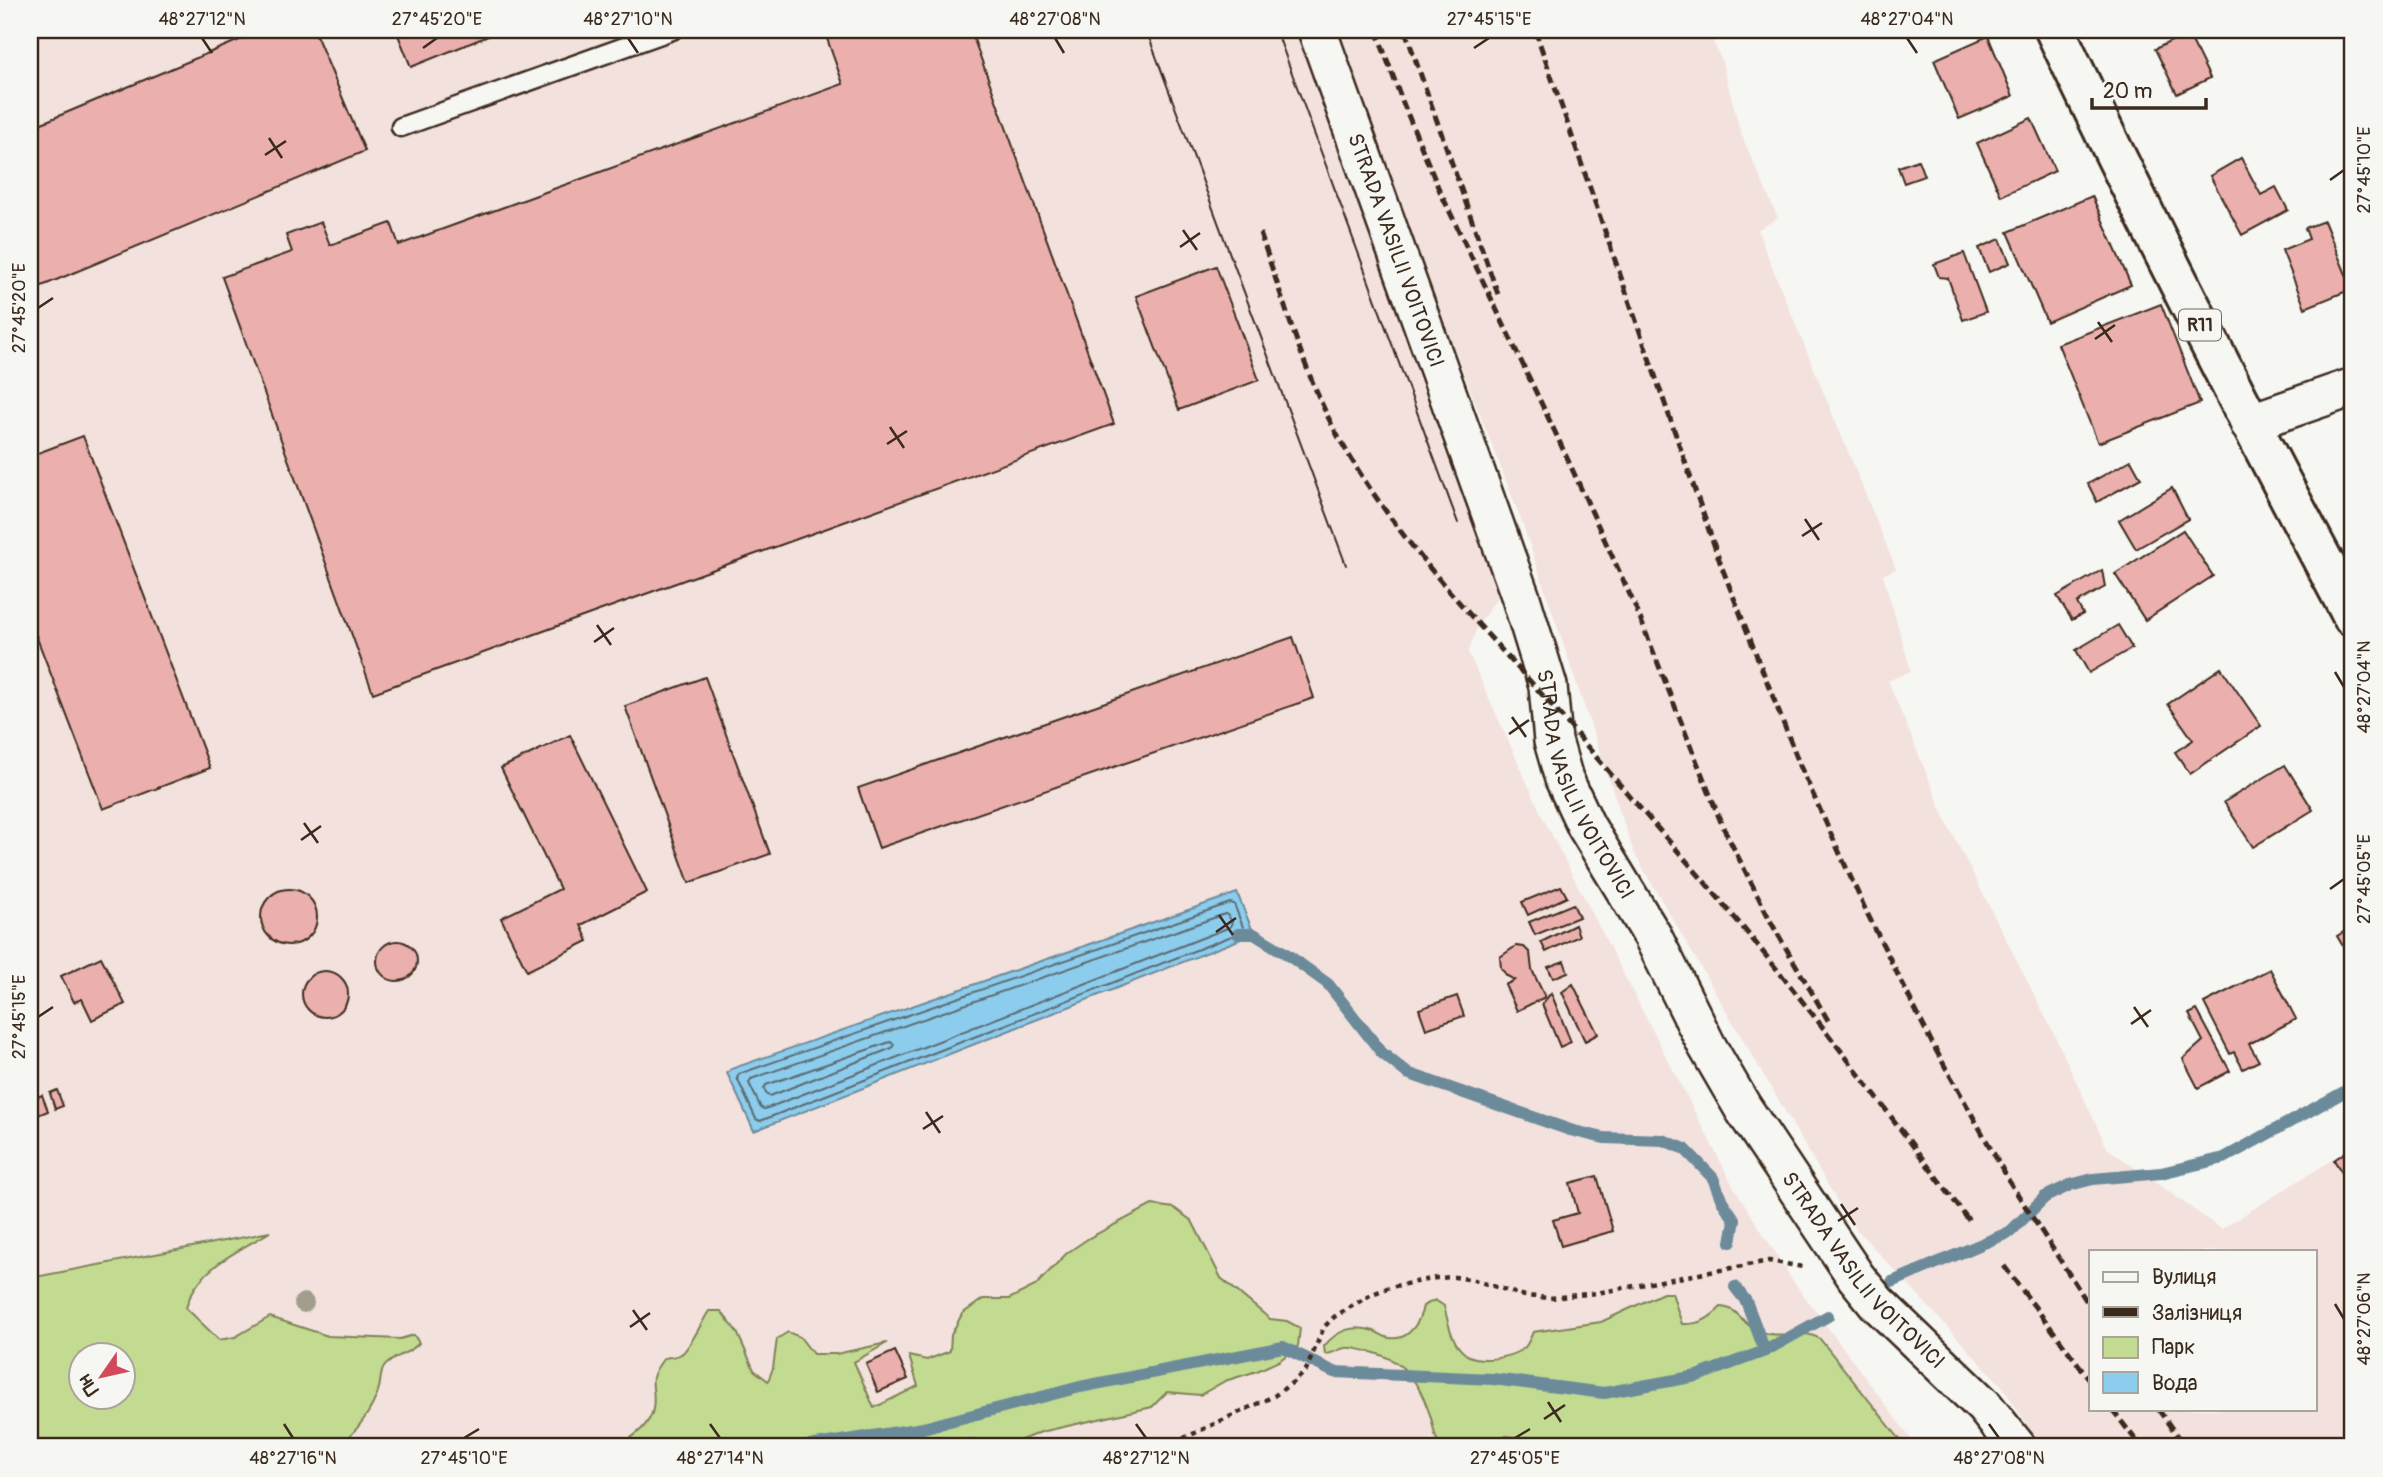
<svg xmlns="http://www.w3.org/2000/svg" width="2383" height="1477" viewBox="0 0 2383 1477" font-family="Pangolin,sans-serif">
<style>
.built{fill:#f3e1dd;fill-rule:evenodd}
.green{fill:#c2db91;stroke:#7e8258;stroke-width:2;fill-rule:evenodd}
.water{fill:#8ccced;stroke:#6c8b9a;stroke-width:2}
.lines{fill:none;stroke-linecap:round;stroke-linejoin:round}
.shore{stroke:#5b6b71;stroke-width:2}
.stream{stroke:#6c8b9a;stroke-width:12}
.building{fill:#ebb0ad;stroke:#3b2a1e;stroke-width:2}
.service-casing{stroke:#3b2a1e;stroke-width:23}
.minor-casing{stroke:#3b2a1e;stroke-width:42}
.primary-casing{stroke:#3b2a1e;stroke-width:44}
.path{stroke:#3b2a1e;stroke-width:4.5;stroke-dasharray:5 5;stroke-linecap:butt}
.service{stroke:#f6f6f2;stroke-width:18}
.minor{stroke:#f6f6f2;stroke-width:37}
.primary{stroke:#f6f6f2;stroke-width:38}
.tram{stroke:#3b2a1e;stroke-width:2}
.rail{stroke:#3b2a1e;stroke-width:5;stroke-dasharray:10 5;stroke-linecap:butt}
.tree{fill:#a29e8d}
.ticks{fill:none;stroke:#3b2a1e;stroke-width:2.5}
.labels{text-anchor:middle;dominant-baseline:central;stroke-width:7;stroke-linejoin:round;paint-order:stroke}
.shield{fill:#f6f6f2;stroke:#73675e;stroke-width:2}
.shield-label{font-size:19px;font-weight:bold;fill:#3b2a1e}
.street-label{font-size:21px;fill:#3b2a1e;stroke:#f6f6f2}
.neatline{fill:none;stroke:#3b2a1e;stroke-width:2.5}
.ticks-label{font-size:18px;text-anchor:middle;fill:#3b2a1e}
</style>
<rect width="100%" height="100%" fill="#f6f6f2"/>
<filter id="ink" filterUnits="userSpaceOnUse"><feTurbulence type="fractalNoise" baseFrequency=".0143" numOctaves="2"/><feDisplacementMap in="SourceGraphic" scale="14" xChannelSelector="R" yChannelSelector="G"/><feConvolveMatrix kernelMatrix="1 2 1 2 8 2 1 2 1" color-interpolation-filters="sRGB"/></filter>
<g filter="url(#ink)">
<g class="built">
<path d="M30,30h1270l199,565 -21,30 -10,27 76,168 189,366 60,95 124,166h-1887zM80,1354h42v42h-42z"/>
<path d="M1335,30h373l13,29 20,75 37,84 -21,12 139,339 -13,6 28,96 -23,10 59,142 106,209 54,116 114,81 132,-82v300h-312l-38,-60 -154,-166 -215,-368 -111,-328 -146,-375zM2091,1251h224v158h-224z"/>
</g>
<g class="green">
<path d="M1152,1205l22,3 18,13 29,57 49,41 17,2 13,7 -2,18 -19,15 -22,10 -32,10 -25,14 -33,-3 -15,15 -111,25 -27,11 -46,-4 -30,8h-322c15,-8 34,-20 37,-38 4,-27 -9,-25 11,-51 5,-1 13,-1 17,-4 8,-4 21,-33 28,-43h12l16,21 17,38 14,11 5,-13 4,-29 11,-7 12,5 13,17h23l51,-11 -33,19 20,46 44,-22 -9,-30 18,4 23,-9 1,-16 11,-21 21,-15h26l26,-13 32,-33 22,-15z"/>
<path d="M270,1232c-33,20 -74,37 -84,76l33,32 16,-3 35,-20 58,19 72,3 14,-4 5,8c-9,11 -25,12 -35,24 -4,6 -3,14 -5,21 -6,23 -23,42 -38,59h-311v-169zM122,1354v42h-42v-42z"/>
<path d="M1663,1293h9l10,31c17,1 27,-5 39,-17 18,1 20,16 35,23 22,11 45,-3 64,9l86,108h-366l-10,-8 -24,-3 -19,11h-45c-9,-9 -8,-23 -13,-35 -11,-32 -27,-54 -62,-61 -6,-1 -15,-4 -22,-3 -7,1 -12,6 -20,6l-1,-8c14,-16 29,-22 50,-15 5,2 11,7 16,7 19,3 30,-16 33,-32l12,-6 9,6c4,16 8,40 23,49 15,8 46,3 58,-8 3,-3 6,-11 8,-15l68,-10z"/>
</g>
<path class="water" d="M1237,893l17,41 -500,197 -27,-58 4,-4z"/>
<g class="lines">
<g class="shore">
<path d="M1230,903l4,1 9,23 -1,5 -482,189 -4,-2 -19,-41 2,-4z"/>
<path d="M1225,914l3,1 4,7 -2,5 -465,182 -4,-1 -12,-25 2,-4z"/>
<path d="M890,1042l4,2 -2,4 -122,48 -3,-1 -3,-6 2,-4z"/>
</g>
<g class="stream">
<path d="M1238,934h16l31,19 43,31 54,69 25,20 163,57 34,8 59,2 22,9 28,29 9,23 13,19 -4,22"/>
<path d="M1892,1282l118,-50 35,-35 25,-12 23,-6 68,-6 63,-15 129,-71"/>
<path d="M1735,1287l11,14 19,50"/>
<path d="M803,1447l120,-19 157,-41 203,-40 51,25 159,7 111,14 93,-17 68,-25 63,-35"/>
</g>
</g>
<g class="building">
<path d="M263,30h51l51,121 -335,140v-163z"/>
<path d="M396,30h107l-92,37z"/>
<path d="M824,30h161l-13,4 142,390 -741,269 -151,-416 70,-25 -6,-17 35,-13 9,23 61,-22 8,22 444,-161z"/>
<path d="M2188,33l22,45 -33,16 -22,-45z"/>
<path d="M1988,36l25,60 -54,23 -25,-59z"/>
<path d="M2031,118l24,53 -54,25 -24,-53z"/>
<path d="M2241,158l20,37 15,-8 12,23 -46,25 -32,-59z"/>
<path d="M1918,160l6,16 -20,7 -6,-16z"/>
<path d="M2092,196l39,89 -84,37 -39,-90z"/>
<path d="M2324,221l28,68 -47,19 -23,-58 27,-11 -4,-11z"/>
<path d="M2000,239l10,24 -21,9 -10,-24z"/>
<path d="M1964,253l22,59 -23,8 -15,-42 -9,-1 -5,-13z"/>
<path d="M1216,266l43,114 -80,30 -43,-114z"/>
<path d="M2161,304l39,99 -102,40 -40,-99z"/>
<path d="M83,436l127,332 -107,41 -73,-189v-164z"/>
<path d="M2131,460l10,18 -44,24 -9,-18z"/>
<path d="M2172,488l16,31 -52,30 -17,-29z"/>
<path d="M2183,530l30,46 -68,44 -30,-46z"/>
<path d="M2102,570l3,17 -28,16 6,11 -11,6 -15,-24z"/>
<path d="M2118,625l14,23 -43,25 -13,-23z"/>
<path d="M1293,637l21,61 -435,150 -21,-60z"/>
<path d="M2221,668l40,58 -71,48 -15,-22 18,-12 -25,-36z"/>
<path d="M705,677l65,177 -81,29 -64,-177z"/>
<path d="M570,735l77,157 -66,33 7,16 -61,30 -26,-53 59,-29 -59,-121z"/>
<path d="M2285,765l28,45 -60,37 -29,-45z"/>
<path d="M1561,886l6,11 -39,18 -6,-13z"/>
<circle cx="289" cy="917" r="28"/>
<path d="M1573,904l6,13 -44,18 -6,-13z"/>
<path d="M1575,925l4,11 -33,16 -5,-10z"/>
<path d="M2353,926v37l-16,-27z"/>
<circle cx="397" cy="961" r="20"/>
<path d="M1516,946l8,1 6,6 2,17 13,27 -28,14 -12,-26 10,-5 -8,-4 -6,-8 -1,-11z"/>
<path d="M101,957l24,47 -33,16 -10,-21 -8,3 -13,-26z"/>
<path d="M1564,961l4,11 -15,6 -5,-11z"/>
<path d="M2270,969l26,50 -47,25 10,17 -16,8 -9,-17 -4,2 -26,-51z"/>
<circle cx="325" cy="994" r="23"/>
<path d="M1573,984l25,50 -13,7 -23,-49z"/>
<path d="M1551,993l20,49 -11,5 -18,-43z"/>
<path d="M1457,996l7,20 -38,13 -7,-20z"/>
<path d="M2197,1010l33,61 -32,17 -15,-29 20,-18 -14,-27z"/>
<path d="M57,1090l6,16 -8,3 -5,-16z"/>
<path d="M42,1095l6,16 -10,4 -6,-16z"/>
<path d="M2353,1147v43l-19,-30z"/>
<path d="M1597,1176l16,55 -52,15 -8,-26 25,-7 -8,-30z"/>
<path d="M895,1351l13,28 -30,13 -12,-28z"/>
</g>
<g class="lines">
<defs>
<path id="service" d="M401,127l271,-97"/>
<g id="minor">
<path id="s1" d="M1317,30l204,568 27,88 5,55 11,38 22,47 66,109 55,111 36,62 113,169 21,26 107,103 33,41"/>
<path d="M2249,423l104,-36"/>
</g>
<path id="primary" d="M2055,30c94,198 194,393 298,587"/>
</defs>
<use href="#service" class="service-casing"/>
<use href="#minor" class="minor-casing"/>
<use href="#primary" class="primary-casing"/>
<path class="path" d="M1165,1447l109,-51 19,-14 13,-12 18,-43 10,-10 36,-22 20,-8 46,-9 19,-1 19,3 51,16 25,2 47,-5 172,-32 34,6"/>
<use href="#service" class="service"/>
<use href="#minor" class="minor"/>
<use href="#primary" class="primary"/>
<g class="tram">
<path d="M1276,30l182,493"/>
<path d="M1147,32l199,533"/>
</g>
<g class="rail">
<path d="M1376,30l27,73 35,84 117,245 81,176 86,217 50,99 57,98"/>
<path d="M1405,30l94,267"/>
<path d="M1535,30l186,535 80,203 65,143 67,134 76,136 82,127"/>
<path d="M1260,233c24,68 47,151 83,212 55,96 131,174 204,255 43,49 85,100 129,149 105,119 199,246 294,373"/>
<path d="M2004,1266l87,115"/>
<path d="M2112,1409l29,38"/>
<path d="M2158,1409l27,38"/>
</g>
</g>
<circle class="tree" cx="304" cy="1303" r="10"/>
</g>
<path class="ticks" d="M202,38l10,15M628,38l10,15M1055,38l9,15M1907,38l10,15M423,48l14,-10M1474,48l15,-10M269,138l13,20M265,155l21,-14M2330,180l14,-10M1183,230l14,20M1180,247l20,-14M38,308l15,-10M2098,322l14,20M2095,339l20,-14M890,427l14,21M887,444l20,-13M1805,519l14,21M1802,536l20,-13M597,625l14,20M594,642l20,-14M2335,672l9,15M1512,717l14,20M1509,734l20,-14M304,823l14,20M301,840l20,-14M2330,889l14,-10M1219,915l14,20M1216,932l20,-14M2134,1007l14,20M38,1017l15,-10M2131,1024l20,-14M926,1112l14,21M923,1129l20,-13M1841,1204l14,21M1838,1221l20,-13M2335,1304l9,15M633,1310l14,20M630,1327l20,-14M1548,1402l13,20M1544,1419l21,-14M284,1424l9,14M710,1424l10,14M1136,1424l10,14M1989,1424l10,14M464,1438l15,-9M1515,1438l15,-9"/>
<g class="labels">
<rect class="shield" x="2179" y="309.5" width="42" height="31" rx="5"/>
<g class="shield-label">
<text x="2200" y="325">R11</text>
</g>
<g class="street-label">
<text stroke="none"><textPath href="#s1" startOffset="234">STRADA VASILII VOITOVICI</textPath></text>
<text stroke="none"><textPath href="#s1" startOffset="802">STRADA VASILII VOITOVICI</textPath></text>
<text stroke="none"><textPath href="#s1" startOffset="1368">STRADA VASILII VOITOVICI</textPath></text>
</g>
</g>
<rect width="2383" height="1477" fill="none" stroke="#f6f6f2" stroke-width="77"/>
<rect x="2089" y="1250" width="228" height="161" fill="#f6f6f2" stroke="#aba49d" stroke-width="2"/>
<rect x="2103" y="1272" width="35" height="10" fill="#f6f6f2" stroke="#aba49d" stroke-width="2"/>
<text x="2152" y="1284" font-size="21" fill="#3b2a1e">Вулиця</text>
<rect x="2103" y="1307" width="35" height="10" fill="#3b2a1e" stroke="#aba49d" stroke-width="2"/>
<text x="2152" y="1320" font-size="21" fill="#3b2a1e">Залізниця</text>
<rect x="2103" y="1337" width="35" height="21" fill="#c2db91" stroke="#aba49d" stroke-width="2"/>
<text x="2152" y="1354" font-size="21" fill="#3b2a1e">Парк</text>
<rect x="2103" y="1372" width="35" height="21" fill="#8ccced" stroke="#aba49d" stroke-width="2"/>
<text x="2152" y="1390" font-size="21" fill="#3b2a1e">Вода</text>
<g transform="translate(102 1376) rotate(236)"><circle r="33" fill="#f6f6f2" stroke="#aba49d" stroke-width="2"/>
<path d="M0-5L12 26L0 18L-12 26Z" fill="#d1495b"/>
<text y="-10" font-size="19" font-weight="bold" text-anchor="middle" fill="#3b2a1e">Пн</text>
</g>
<path d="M2092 98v10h114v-10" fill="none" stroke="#3b2a1e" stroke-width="3.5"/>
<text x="2103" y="98" font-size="21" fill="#3b2a1e" stroke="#f6f6f2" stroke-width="5" paint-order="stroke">20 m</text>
<rect x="38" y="38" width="2306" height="1400" class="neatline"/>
<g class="ticks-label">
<text x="202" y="25">48°27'12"N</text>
<text x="437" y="25">27°45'20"E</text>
<text x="628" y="25">48°27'10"N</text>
<text x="1055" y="25">48°27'08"N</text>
<text x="1489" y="25">27°45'15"E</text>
<text x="1907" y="25">48°27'04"N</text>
<text transform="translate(2364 170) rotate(-90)" y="6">27°45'10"E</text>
<text transform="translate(19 308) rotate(-90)" y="6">27°45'20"E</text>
<text transform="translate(2364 687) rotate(-90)" y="6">48°27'04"N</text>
<text transform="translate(2364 879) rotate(-90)" y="6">27°45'05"E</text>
<text transform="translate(19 1017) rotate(-90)" y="6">27°45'15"E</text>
<text transform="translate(2364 1319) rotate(-90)" y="6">48°27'06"N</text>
<text x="293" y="1464">48°27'16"N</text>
<text x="464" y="1464">27°45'10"E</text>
<text x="720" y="1464">48°27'14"N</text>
<text x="1146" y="1464">48°27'12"N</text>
<text x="1515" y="1464">27°45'05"E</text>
<text x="1999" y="1464">48°27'08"N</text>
</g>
</svg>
